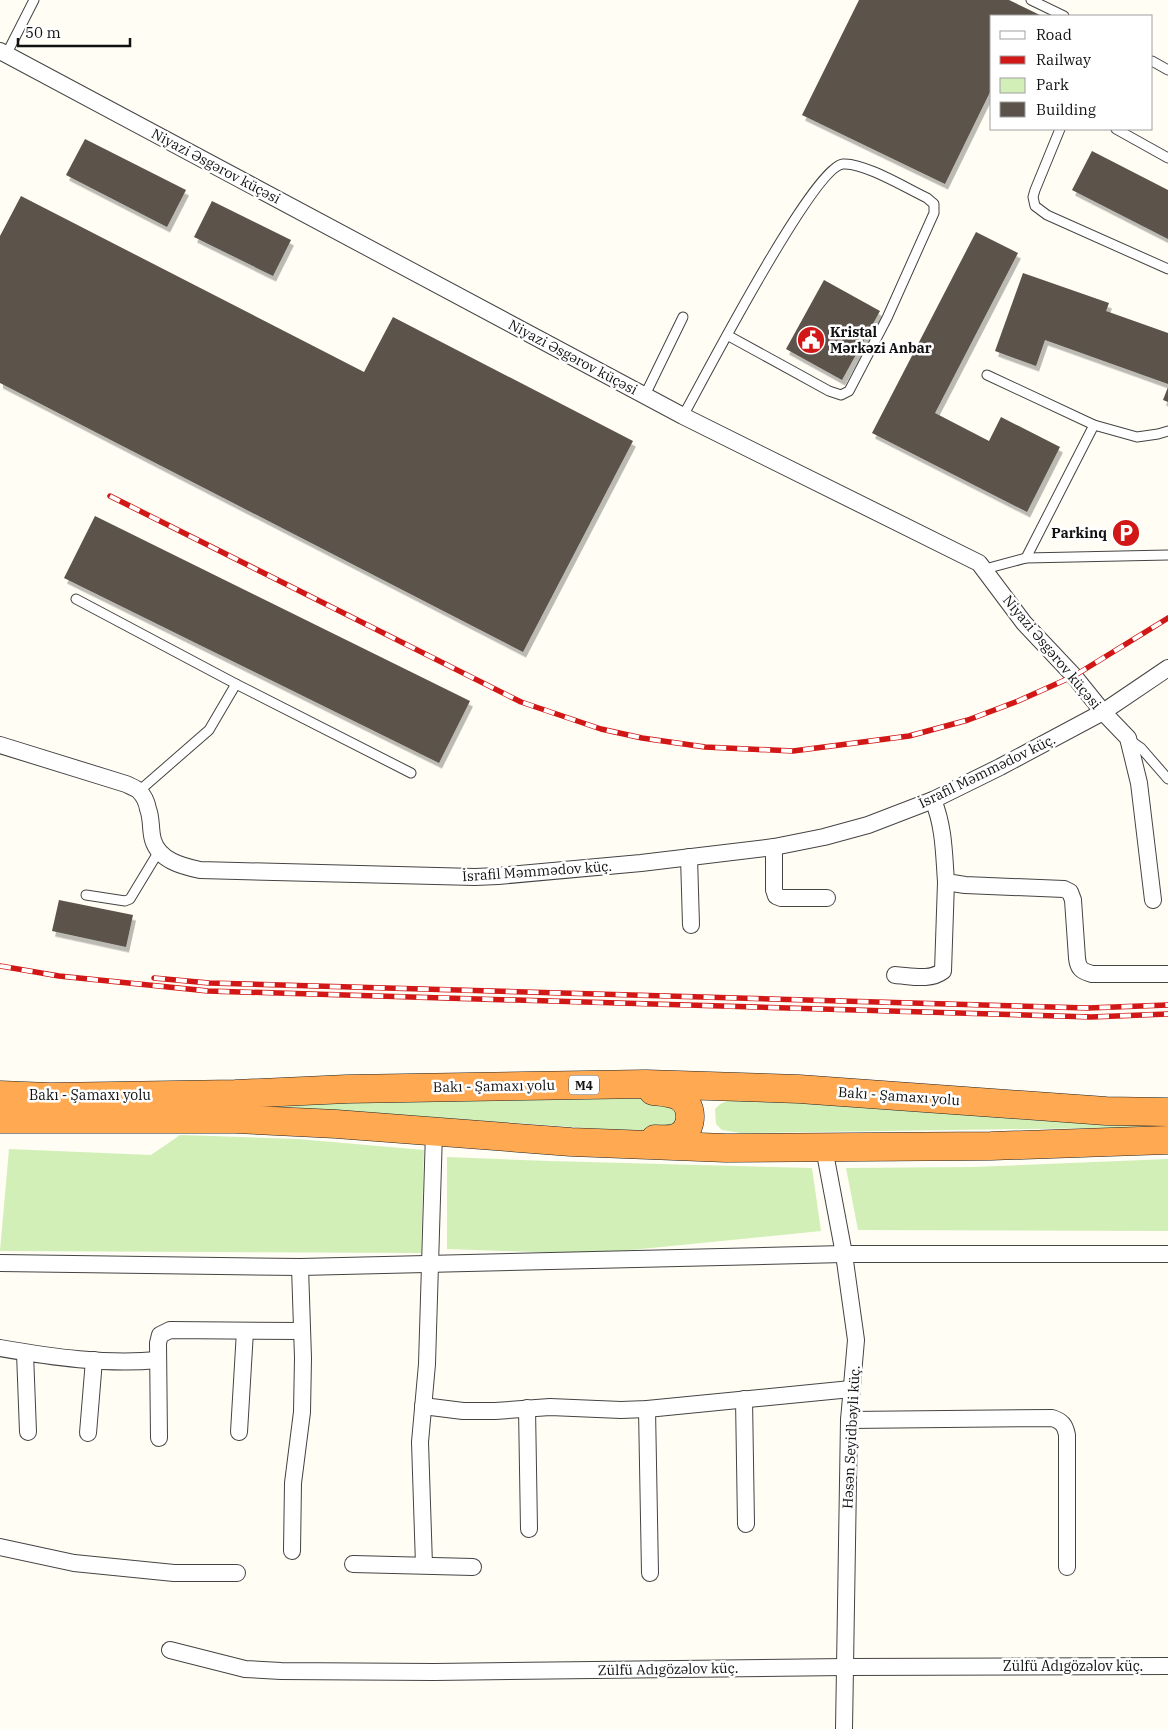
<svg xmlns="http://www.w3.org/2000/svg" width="1168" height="1729" viewBox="0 0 1168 1729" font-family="'IBM Plex Serif',serif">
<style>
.green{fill:#d2efb8}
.building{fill:#5b524b;filter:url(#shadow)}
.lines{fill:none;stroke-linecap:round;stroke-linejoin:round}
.lane-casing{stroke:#444;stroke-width:11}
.street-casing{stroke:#444;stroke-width:18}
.highway-casing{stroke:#222;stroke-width:29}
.lane{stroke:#fff;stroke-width:9}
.street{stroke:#fff;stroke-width:16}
.highway{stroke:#ffaa52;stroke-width:28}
.rail-casing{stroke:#d21717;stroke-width:5.5}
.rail{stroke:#fff;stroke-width:4;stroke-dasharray:11;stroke-linecap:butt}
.labels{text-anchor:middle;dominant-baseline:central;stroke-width:5;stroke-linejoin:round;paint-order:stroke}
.shield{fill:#fff;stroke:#585858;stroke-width:1}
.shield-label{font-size:12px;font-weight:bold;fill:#111}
.street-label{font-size:14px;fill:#111;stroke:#fff}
.poi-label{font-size:14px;font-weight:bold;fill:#111;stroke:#fff;text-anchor:start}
</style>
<defs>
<filter id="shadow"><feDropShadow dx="3" dy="5.5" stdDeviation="0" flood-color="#0004"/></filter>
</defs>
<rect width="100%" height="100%" fill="#fffdf4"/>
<g class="green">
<path d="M660,1098l13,4 7,20 -25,11 -409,-29z"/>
<path d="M742,1099l426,28 -427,6 -19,-3 -6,-6 -1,-15c8,-9 15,-9 27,-10z"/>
<path d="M180,1135l118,4 126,11 -3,103 -421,-2 9,-102 142,6z"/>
<path d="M447,1157l102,4 263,7 9,63 -230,23 -144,-5z"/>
<path d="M1168,1159v72l-310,-1 -12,-62 127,-1z"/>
</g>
<g class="building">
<path d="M859,0h150l33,16h-50v72l-47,96 -143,-69z"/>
<path d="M85,139l101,51 -19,37 -101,-52z"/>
<path d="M1092,151l76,39v49l-96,-49z"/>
<path d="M21,196l343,176 29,-55 240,124 -110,211 -523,-269v-147z"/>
<path d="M212,201l79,39 -18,36 -79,-39z"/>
<path d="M976,232l42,21 -83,160 54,28 12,-24 59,30 -33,65 -155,-79z"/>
<path d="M1023,273l86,30 -3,8 62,22v51l-123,-44 -9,26 -41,-15z"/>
<path d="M824,280l56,31 -38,69 -56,-31z"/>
<path d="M1168,387v15l-5,-2z"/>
<path d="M95,516l375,185 -31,62 -375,-185z"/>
<path d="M59,900l74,15 -7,32 -74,-16z"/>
</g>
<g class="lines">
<defs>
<g id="lane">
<path d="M1031,0l33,16"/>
<path d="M6,55l28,-55"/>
<path d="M1152,61l16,9"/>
<path d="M1060,129l-25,61 -2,7 2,9 12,9 121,54"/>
<path d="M1116,129l52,29"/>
<path d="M987,375l107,50 43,12 21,-3 10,-3"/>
<path d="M645,395l38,-78"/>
<path d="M683,416c20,-36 130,-249 160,-252 20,-2 65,25 84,34l7,6v9l-47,105 -38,73 -8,4 -12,-4 -102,-56"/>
<path d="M1026,558l68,-133"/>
<path d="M985,569l41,-11 142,-3"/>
<path d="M76,599l160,85 175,89"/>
<path d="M1128,739l13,9 27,31"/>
<path d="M139,791l70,-61 27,-46"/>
<path d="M86,895l39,6 5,-2 29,-48"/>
</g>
<g id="street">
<path d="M0,51l683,365 296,147 45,60 50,53 29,36 25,26 11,45 14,117"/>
<path d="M0,745l126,39c4,2 10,4 13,7 5,5 8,12 9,18 4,10 2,21 5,31 6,20 28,26 47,30l275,7 23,-1 143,-13 133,-16 50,-10 44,-12 65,-25 67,-33 103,-55 65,-44"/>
<path d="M933,800c11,26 11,54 13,82l19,3 99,4 6,3 3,8 4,58c1,10 4,13 15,16h76"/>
<path d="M774,847v43l2,6 5,2h46"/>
<path d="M689,857l2,68"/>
<path d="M895,975c16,1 35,6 48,-4l3,-89"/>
<path d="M824,1148l20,106 12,86 -7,80 -5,309"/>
<path d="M0,1263l300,4 544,-13h324"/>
<path d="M0,1348c52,9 106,17 158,12"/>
<path d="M25,1353l3,79"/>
<path d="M744,1399l2,125"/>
<path d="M423,1406l40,5h32l55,-4 71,3 26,-1 204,-20"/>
<path d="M527,1408l2,121"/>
<path d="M647,1409l3,164"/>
<path d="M849,1420l203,-2c10,3 13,7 15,17v132"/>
<path d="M239,1432l6,-101"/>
<path d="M88,1433l6,-73"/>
<path d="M159,1438l-1,-95 2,-8 10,-5 132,1"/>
<path d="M0,1547l74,16 100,10h63"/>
<path d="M292,1551l1,-68 9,-71 1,-54 -3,-91"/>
<path d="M353,1564l120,3"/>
<path d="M424,1565l-4,-123 7,-78 7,-232"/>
<path d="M170,1650l75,19 36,2 153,1 411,-5 323,-1"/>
</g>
<g id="highway">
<path d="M653,1091c9,1 19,1 27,6 15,10 13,36 -5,41 -6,2 -13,1 -20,1"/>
<path d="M0,1095l50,2 185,-3 112,-5 299,-5 153,5 307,22 62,1"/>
<path d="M0,1119h236l100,5 235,18 155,6 265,-2 177,-6"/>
</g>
</defs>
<use href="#lane" class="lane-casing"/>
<use href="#street" class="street-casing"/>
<use href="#highway" class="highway-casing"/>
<use href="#lane" class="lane"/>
<use href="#street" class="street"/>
<use href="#highway" class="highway"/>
<defs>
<g id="rail">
<path d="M110,496l411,206 80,27 41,9 63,9 88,4 116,-15 59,-16 50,-19 56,-25 94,-58"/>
<path d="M0,966l59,10 149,15 883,26 77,-3"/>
<path d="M154,978l55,5 879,25 80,-3"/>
</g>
</defs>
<use href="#rail" class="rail-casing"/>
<use href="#rail" class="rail"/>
</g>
<defs>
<symbol id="civic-disc" viewBox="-11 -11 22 22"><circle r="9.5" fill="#d21717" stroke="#fff"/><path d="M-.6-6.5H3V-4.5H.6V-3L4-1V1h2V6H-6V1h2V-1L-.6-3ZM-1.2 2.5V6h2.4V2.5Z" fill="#fff"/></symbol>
<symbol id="parking-disc" viewBox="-11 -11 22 22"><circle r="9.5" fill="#d21717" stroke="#fff"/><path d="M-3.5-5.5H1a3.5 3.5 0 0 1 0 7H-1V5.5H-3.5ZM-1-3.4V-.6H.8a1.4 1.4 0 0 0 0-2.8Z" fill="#fff"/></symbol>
</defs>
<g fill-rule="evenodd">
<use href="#civic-disc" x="795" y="324" width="32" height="32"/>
<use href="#parking-disc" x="1110" y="517" width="32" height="32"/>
</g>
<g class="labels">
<rect class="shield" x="569" y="1075.5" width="30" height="19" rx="4"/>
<g class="shield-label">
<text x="584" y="1085">M4</text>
</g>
<g class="street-label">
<text transform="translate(216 166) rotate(28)">Niyazi Əsgərov küçəsi</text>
<text transform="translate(573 357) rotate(28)">Niyazi Əsgərov küçəsi</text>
<text transform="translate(1052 652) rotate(50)">Niyazi Əsgərov küçəsi</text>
<text transform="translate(987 771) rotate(-26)">İsrafil Məmmədov küç.</text>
<text transform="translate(537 871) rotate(-4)">İsrafil Məmmədov küç.</text>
<text transform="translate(494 1086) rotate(-1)">Bakı - Şamaxı yolu</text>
<text x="90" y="1095">Bakı - Şamaxı yolu</text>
<text transform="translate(899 1096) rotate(4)">Bakı - Şamaxı yolu</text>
<text transform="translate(851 1437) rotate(-87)">Həsən Seyidbəyli küç.</text>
<text x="1073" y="1666">Zülfü Adıgözəlov küç.</text>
<text transform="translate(668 1669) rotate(-1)">Zülfü Adıgözəlov küç.</text>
</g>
<g class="poi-label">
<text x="830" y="332">Kristal<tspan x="830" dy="16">Mərkəzi Anbar</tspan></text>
<text x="1107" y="533" text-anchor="end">Parkinq</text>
</g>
</g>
<rect x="990" y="15" width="162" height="115" fill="#ffffff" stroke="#a0a0a0"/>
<rect x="1000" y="31" width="25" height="8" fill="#ffffff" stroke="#a0a0a0"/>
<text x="1036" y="40" font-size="15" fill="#111111">Road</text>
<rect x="1000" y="56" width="25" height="8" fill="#d21717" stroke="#a0a0a0"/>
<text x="1036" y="65" font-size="15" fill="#111111">Railway</text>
<rect x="1000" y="78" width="25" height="15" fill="#d2efb8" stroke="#a0a0a0"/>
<text x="1036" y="90" font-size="15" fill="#111111">Park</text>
<rect x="1000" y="102" width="25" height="15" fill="#5b524b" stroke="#a0a0a0"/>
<text x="1036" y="115" font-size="15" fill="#111111">Building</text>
<path d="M18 38v8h112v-8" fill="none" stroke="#111111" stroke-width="2.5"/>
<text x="25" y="38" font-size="15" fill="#111111" stroke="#ffffff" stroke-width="4" paint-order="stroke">50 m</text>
</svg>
